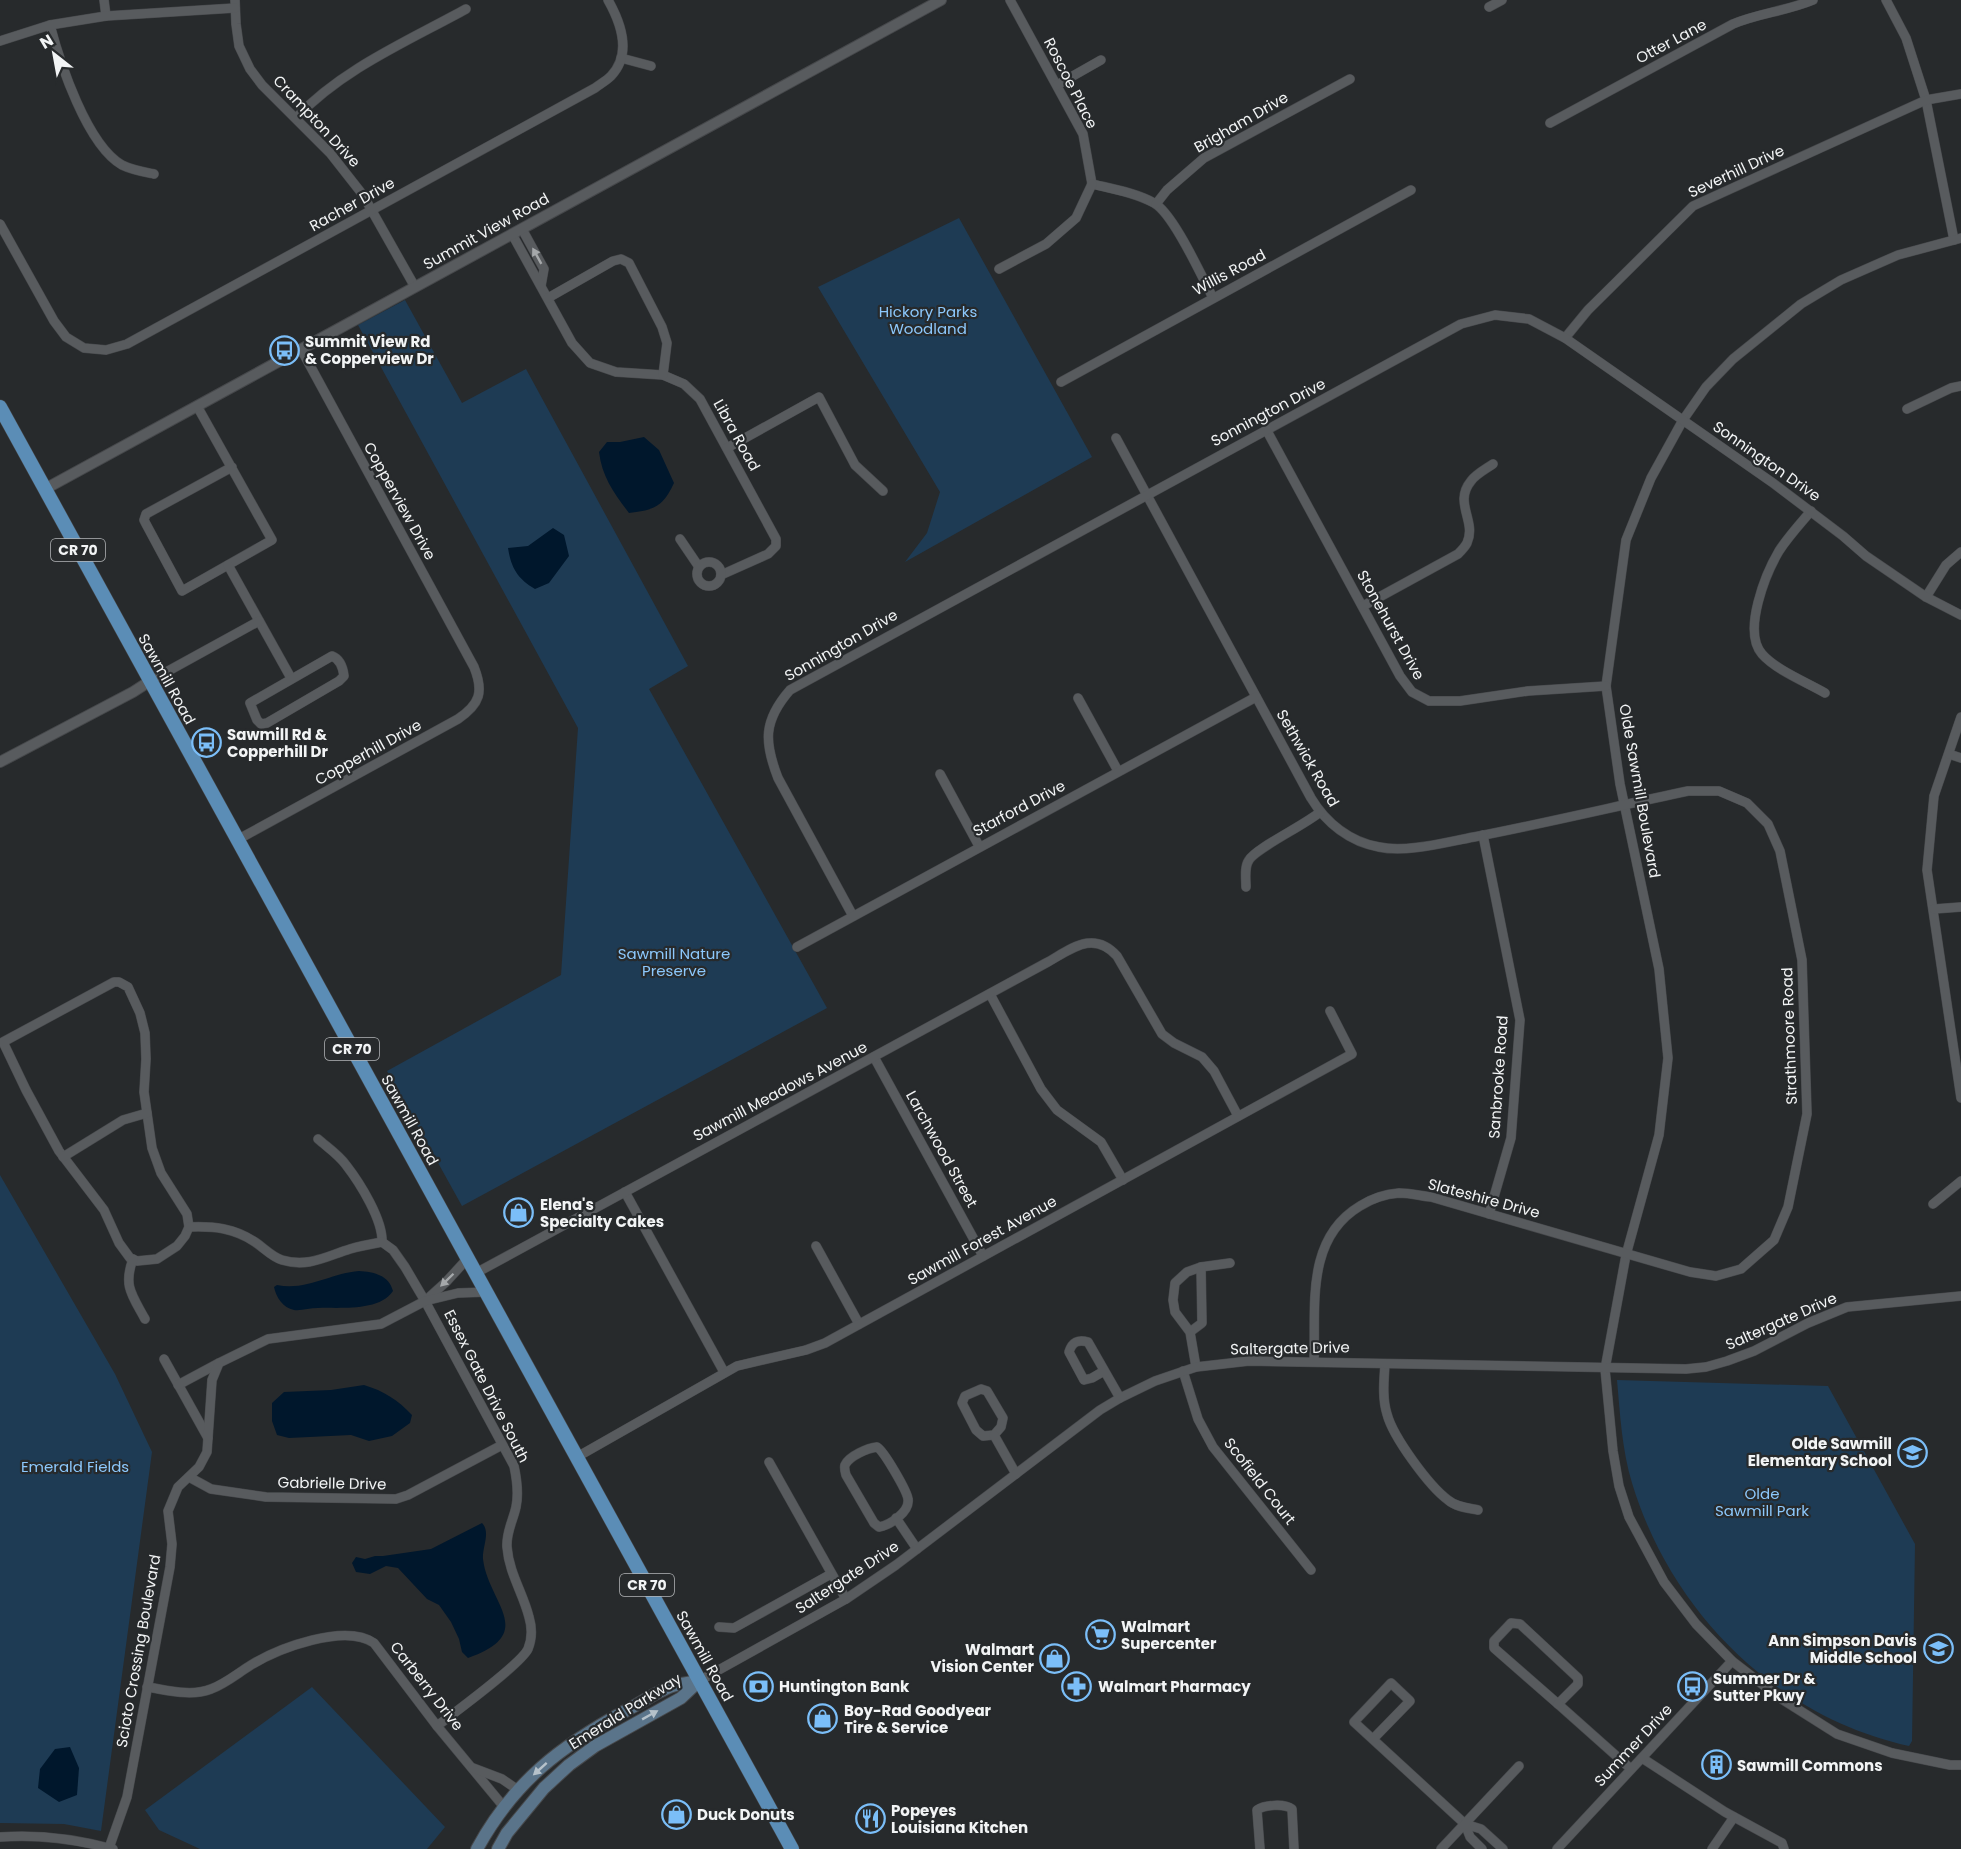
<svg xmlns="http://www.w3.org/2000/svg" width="1961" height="1849" viewBox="0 0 1961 1849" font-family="Poppins,sans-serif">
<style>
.green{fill:#1e3b54}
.water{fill:#00172c}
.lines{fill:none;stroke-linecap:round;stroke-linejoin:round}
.minor-casing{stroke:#46484b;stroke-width:10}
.tertiary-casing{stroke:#46484b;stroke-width:12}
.secondary-casing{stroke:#46484b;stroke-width:14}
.primary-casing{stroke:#46484b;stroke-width:15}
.minor{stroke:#585b5e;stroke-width:9}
.tertiary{stroke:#585b5e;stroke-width:10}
.secondary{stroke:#5a748a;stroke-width:12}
.primary{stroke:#5b8db6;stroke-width:14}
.oneway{fill:#a5a8aa}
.oneway2{fill:#b5c1ca}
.labels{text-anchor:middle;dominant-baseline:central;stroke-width:4.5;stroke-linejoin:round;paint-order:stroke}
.shield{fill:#272a2c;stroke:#b5b7b9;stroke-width:1.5}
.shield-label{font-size:14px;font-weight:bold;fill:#f2f4f5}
.street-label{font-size:15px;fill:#f2f4f5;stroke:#272a2c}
.park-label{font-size:15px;fill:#8cc8fc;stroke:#272a2c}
.poi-label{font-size:15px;font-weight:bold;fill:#f2f4f5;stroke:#272a2c;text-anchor:start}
</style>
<rect width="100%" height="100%" fill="#272a2c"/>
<g class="green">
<path d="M959,218l133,239 -187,105 22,-29 13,-41 -122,-205z"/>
<path d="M405,300l57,103 64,-34 162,297 -39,23 178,319 -365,198 -75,-135 174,-96 17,-247 -220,-403z"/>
<path d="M0,1175l115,199 37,78 -51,379 -37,-7 -64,-1z"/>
<path d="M1617,1380l211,6 87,158 -3,197 -3,5c-133,-29 -238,-134 -277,-263 -10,-33 -12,-69 -15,-103z"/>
<path d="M312,1687l133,140 -18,22h-227l-41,-19 -14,-20z"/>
</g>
<g class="water">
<path d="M644,437l15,13 15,33c-11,24 -20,27 -45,30 -15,-20 -27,-36 -30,-61l8,-10h13z"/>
<path d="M553,528l11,7 5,21 -20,27 -14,6c-17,-10 -24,-21 -27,-41l20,-2z"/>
<path d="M359,1271c15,1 30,4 34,20 -14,21 -54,16 -75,17 -8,0 -17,3 -24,2 -11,-2 -18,-13 -20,-23l3,-2c30,6 54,-12 82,-14z"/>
<path d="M364,1385c20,6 34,15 48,30l-2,8 -18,13 -23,5 -18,-6 -62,3 -12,-3 -5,-14v-18l12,-11 47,-2z"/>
<path d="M482,1523c9,9 0,24 1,36 5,44 56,74 -15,99l-6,-6 -3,-13 -8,-17 -12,-17 -12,-6 -29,-31 -12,-2 -16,8 -14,-2 -4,-9 4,-6 9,2 10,-3h8l48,-7z"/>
<path d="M70,1747l9,21 -2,27 -18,7 -21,-14 2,-19 15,-20z"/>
</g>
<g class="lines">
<defs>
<g id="minor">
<path d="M104,0l2,16"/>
<path d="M235,0l1,24 3,22 11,23 12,16 68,68 33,42 52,92"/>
<path d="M1010,0l73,134 9,50"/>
<path d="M1886,0l20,38 20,62 28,140"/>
<path d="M1489,7l13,-7"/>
<path d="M50,25c10,38 37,120 72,140 10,5 22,7 32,9"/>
<path d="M0,41l50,-16 56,-9 129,-8"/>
<path d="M621,58l30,8"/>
<path d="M1057,85l44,-25"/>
<path d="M296,118c46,-49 112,-77 170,-109"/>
<path d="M1550,123l183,-99c26,-11 54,-13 80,-24"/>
<path d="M1092,184c21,5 44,9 62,19 19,10 48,74 59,95"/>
<path d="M1156,204l11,-14 37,-32 146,-79"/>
<path d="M0,224l54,97 12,16 18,11 22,2 21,-6 468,-256c5,-4 11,-7 16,-12 21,-22 10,-53 -3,-76"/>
<path d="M522,229l22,40 -3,17"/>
<path d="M512,234l60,109 18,20 26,9 47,3 21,9 16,15 76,140v7l-8,8 -47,21"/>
<path d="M1961,238l-63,17 -57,25 -40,24 -68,55 -27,28 -23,33 -32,58 -25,62 -20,146 14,98 39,185 9,89 -9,77 -33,120 -21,114 8,82 6,35 10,31 35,65 32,42 36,37 48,37 57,36 55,19 58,12h11"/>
<path d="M999,269l47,-25 30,-26 16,-34"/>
<path d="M548,298l65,-37 8,-2 8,4 33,64 5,16 -4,32"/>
<path d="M1565,338l23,-28 105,-104 233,-106 35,-6"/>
<path d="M1061,382l350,-192"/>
<path d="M197,406l75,134 -90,51 -36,-67 -2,-4 2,-6 86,-47"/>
<path d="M1907,409l44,-21 10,-2"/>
<path d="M1267,431l133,245 12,16 17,9h31l68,-10 78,-5"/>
<path d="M1116,438l195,360c15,25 39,44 68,49 28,6 67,-5 95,-10 72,-14 143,-31 214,-46h31l28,12 21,21 12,27 22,109 5,154 -19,93 -14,33 -33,29 -25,7 -26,-4 -259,-75c-10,-1 -21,-4 -32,-4 -13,1 -28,6 -39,13 -55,33 -44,100 -46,155"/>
<path d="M727,448l92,-51 36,68 28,26"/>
<path d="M1811,511c-11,13 -23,26 -32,40 -13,22 -37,80 -17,103 14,16 44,28 63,39"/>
<path d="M680,539l19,28"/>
<circle cx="709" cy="574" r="12"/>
<path d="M228,565l63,113"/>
<path d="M1926,597l20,-32 15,-13"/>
<path d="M1363,606l95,-52c3,-3 7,-7 9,-11 10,-22 -14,-40 4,-62 5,-7 15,-12 22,-17"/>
<path d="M332,656c8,3 11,12 12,20l-5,5 -72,42 -6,1 -4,-4 -7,-17z"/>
<path d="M150,681l109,-60"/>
<path d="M1078,698l40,73"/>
<path d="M1961,717l-27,79 -7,74 34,228"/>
<path d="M1949,754l12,4"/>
<path d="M940,774l39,72"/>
<path d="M1483,835l37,185 -9,118 -22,76"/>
<path d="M237,840l221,-121c22,-15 26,-27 16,-52l-173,-318"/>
<path d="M1246,887c0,-8 -2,-20 3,-27 7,-12 56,-35 71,-48"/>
<path d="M1934,909l27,-2"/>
<path d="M853,916l-75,-138c-14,-36 -15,-57 12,-88l671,-366 34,-9 34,4 36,19 208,145 70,53 23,20 60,41 35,18"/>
<path d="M797,947l459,-250"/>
<path d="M114,982h5l9,5 12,26 5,20 1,26 -2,33 8,56 9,25 26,41 2,13 -4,9 -8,10 -20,13 -20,2 -7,-3 -11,-15 -15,-33 -45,-59 -33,-61 -23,-48z"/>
<path d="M990,994l51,95 16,21 44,32 22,38"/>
<path d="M874,1057l109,199"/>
<path d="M318,1139c9,8 21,16 28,26 14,18 37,55 36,77"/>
<path d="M63,1157l60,-37 24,-7"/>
<path d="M625,1192l99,180"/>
<path d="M1933,1204l28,-23"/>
<path d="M189,1227c25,-1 45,1 66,15 9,6 17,15 27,18 26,8 45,-4 68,-11 10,-3 21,-5 32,-7l11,8 12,17 20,34 89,165c3,14 5,27 2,41 -3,14 -10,25 -9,40 2,26 16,46 22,70 3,10 3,22 -1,32 -7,15 -74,64 -91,77"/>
<path d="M816,1246l43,78"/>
<path d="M133,1259c-10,27 -1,36 12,60"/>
<path d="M1201,1267l29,-4"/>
<path d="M476,1273l570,-310c24,-13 47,-34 71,-7l45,78 12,9 28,14 12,14 24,45"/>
<path d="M425,1301l21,-19 22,-24"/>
<path d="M1190,1332l12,-9 -1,-56 -14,5 -12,11 -2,17 2,12 15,20 6,35"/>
<path d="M164,1359l44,79"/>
<path d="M1385,1364c-1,16 -3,34 2,50 6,23 42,72 61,86 8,7 20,8 30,10"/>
<path d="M1104,1371l-12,7 -8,2 -15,-28c3,-10 9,-13 19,-10l32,56"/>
<path d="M1183,1371l15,48 15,28 98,123"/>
<path d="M178,1385l41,-22"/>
<path d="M981,1389l6,2 16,27 -2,9 -7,8 -11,1 -7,-6 -14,-27 3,-7z"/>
<path d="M994,1435l22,39"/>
<path d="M877,1447c7,4 30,44 31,52 2,13 -18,26 -29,28l-5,-4 -28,-48c-1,-4 -2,-7 -1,-10 4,-9 23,-17 32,-18z"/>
<path d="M577,1457l160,-91 69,-16 19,-7 527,-289 -22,-43"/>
<path d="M769,1462l77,137"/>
<path d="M189,1477l22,12 55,8 130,2 12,-4 94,-50"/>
<path d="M896,1518l21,31"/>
<path d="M1511,1623l9,1 58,54v6l-20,20 -64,-56v-7z"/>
<path d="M719,1627l15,1 97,-54"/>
<path d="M699,1681l147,-82 50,-34 204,-155 20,-12 35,-17 41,-14 53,-6 437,8 20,-2 21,-6 27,-10 54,-28 39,-16 114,-11"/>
<path d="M147,1687c20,3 44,10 64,2 14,-5 27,-16 40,-24 28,-17 94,-42 123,-22l63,83 67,81"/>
<path d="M1558,1704l73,65"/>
<path d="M1373,1739l37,-38 -19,-18 -37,39 111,102 16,5 22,20"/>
<path d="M1642,1758l83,54 57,31 2,6"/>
<path d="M473,1768l29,11 16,11"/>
<path d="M1465,1824l5,13 12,12"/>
<path d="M0,1837c39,-3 76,2 113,12"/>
<path d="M109,1848l18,-51 43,-230 2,-23 -4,-33 10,-24 21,-20 8,-15 5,-72 7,-17 49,-24 113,-15 44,-23 33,-8 29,-1"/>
<path d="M1260,1849l-3,-39c7,-5 27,-7 35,-1l2,40"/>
<path d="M1441,1849l78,-83"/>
<path d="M1557,1849l175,-188"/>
<path d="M1712,1849l22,-32"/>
</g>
<g id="tertiary">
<path d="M45,489l896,-489"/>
<path d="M0,762l133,-70 17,-11"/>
</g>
<g id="secondary">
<path d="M477,1849c37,-68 84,-103 150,-139 16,-8 33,-21 49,-25 8,-2 16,-3 23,-4"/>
<path d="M498,1849l9,-16 37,-45 25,-23 26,-19 86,-48 18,-17"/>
</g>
<path id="primary" d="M0,407l792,1442"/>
</defs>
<use href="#minor" class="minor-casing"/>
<use href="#tertiary" class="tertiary-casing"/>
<use href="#secondary" class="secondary-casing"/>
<use href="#primary" class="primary-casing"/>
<use href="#minor" class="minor"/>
<use href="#tertiary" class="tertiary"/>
<use href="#secondary" class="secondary"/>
<use href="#primary" class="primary"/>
</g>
<defs><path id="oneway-solid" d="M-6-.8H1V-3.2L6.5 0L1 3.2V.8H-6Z" transform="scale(1.5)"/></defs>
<g class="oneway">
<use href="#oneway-solid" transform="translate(537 256) rotate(-119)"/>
<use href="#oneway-solid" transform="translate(447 1280) rotate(136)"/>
</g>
<g class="oneway2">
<use href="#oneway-solid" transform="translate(650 1715) rotate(-29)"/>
<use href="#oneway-solid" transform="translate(540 1769) rotate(138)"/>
</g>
<defs>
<symbol id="bus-ring" viewBox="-11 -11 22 22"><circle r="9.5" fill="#272a2c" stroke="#7bbef8" stroke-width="1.5"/><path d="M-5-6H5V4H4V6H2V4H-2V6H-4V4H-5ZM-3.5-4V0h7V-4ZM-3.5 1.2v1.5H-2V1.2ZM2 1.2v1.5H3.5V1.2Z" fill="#7bbef8"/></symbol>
<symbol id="shop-ring" viewBox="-11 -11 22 22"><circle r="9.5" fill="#272a2c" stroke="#7bbef8" stroke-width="1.5"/><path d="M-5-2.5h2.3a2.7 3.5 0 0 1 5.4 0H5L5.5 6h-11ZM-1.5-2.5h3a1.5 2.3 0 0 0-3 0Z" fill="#7bbef8"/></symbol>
<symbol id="school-ring" viewBox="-11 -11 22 22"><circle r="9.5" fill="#272a2c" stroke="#7bbef8" stroke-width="1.5"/><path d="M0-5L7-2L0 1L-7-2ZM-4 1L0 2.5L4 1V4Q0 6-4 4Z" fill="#7bbef8"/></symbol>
<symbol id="supermarket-ring" viewBox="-11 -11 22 22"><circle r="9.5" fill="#272a2c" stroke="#7bbef8" stroke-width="1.5"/><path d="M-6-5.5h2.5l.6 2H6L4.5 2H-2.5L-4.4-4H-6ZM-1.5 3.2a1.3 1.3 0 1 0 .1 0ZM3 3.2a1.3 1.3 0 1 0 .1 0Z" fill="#7bbef8"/></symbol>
<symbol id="bank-ring" viewBox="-11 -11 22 22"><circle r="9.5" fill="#272a2c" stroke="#7bbef8" stroke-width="1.5"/><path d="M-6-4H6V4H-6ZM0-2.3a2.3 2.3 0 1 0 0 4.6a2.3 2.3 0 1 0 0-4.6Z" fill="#7bbef8"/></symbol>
<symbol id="pharmacy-ring" viewBox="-11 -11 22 22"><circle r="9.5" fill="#272a2c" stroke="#7bbef8" stroke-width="1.5"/><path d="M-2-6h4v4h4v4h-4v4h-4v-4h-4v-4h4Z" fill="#7bbef8"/></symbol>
<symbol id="building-ring" viewBox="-11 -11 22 22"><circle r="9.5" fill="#272a2c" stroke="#7bbef8" stroke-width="1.5"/><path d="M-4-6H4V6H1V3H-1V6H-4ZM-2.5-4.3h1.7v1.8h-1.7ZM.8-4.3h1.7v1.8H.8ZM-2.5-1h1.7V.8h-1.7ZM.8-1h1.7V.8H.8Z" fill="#7bbef8"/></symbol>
<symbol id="restaurant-ring" viewBox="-11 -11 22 22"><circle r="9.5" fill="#272a2c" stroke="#7bbef8" stroke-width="1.5"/><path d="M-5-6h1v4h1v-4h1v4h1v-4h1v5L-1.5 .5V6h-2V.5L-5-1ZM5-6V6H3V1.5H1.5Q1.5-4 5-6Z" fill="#7bbef8"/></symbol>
</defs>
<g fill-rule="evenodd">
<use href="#bus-ring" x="268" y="334" width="33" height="33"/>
<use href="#bus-ring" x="190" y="726" width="33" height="33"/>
<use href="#shop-ring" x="502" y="1196" width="33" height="33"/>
<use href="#school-ring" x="1896" y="1436" width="33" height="33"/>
<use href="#supermarket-ring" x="1084" y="1618" width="33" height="33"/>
<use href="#school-ring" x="1922" y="1632" width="33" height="33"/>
<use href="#shop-ring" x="1038" y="1642" width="33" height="33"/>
<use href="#bank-ring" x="742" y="1670" width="33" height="33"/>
<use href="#pharmacy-ring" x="1060" y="1670" width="33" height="33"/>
<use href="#bus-ring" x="1676" y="1670" width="33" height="33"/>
<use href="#shop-ring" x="806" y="1702" width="33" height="33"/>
<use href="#building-ring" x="1700" y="1748" width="33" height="33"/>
<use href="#shop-ring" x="660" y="1798" width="33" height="33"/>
<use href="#restaurant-ring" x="854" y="1802" width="33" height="33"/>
</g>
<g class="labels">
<g class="shield">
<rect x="51" y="539" width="54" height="22" rx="4.5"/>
<rect x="325" y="1038" width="54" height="22" rx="4.5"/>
<rect x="620" y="1574" width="54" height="22" rx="4.5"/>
</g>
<g class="shield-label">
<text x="78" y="550">CR 70</text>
<text x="352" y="1049">CR 70</text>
<text x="647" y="1585">CR 70</text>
</g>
<g class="street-label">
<text transform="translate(1671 41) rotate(-28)">Otter Lane</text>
<text transform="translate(1071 83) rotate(63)">Roscoe Place</text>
<text transform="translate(317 121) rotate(47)">Crampton Drive</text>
<text transform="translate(1241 122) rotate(-30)">Brigham Drive</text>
<text transform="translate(1736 171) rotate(-25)">Severhill Drive</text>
<text transform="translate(352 204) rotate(-29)">Racher Drive</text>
<text transform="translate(486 231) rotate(-29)">Summit View Road</text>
<text transform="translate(1229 272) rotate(-28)">Willis Road</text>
<text transform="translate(1268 412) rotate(-28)">Sonnington Drive</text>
<text transform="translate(737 435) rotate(61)">Libra Road</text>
<text transform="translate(1767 461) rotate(35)">Sonnington Drive</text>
<text transform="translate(400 501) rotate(61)">Copperview Drive</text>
<text transform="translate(1391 625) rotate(61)">Stonehurst Drive</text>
<text transform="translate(841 645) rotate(-30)">Sonnington Drive</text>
<text transform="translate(167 679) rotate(61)">Sawmill Road</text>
<text transform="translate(368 752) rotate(-29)">Copperhill Drive</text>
<text transform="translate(1308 758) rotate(60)">Sethwick Road</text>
<text transform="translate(1640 791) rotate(80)">Olde Sawmill Boulevard</text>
<text transform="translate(1019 808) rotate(-28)">Starford Drive</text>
<text transform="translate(1789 1036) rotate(-92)">Strathmoore Road</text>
<text transform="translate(1498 1077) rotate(-86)">Sanbrooke Road</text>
<text transform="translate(780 1091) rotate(-28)">Sawmill Meadows Avenue</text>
<text transform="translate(410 1120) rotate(61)">Sawmill Road</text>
<text transform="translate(942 1149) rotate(61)">Larchwood Street</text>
<text transform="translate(1484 1198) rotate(15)">Slateshire Drive</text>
<text transform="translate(982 1240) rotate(-29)">Sawmill Forest Avenue</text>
<text transform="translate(1781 1321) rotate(-24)">Saltergate Drive</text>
<text transform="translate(1290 1348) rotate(-1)">Saltergate Drive</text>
<text transform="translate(487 1386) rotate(63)">Essex Gate Drive South</text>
<text transform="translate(1260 1481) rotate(52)">Scofield Court</text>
<text transform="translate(332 1483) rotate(1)">Gabrielle Drive</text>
<text transform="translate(847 1577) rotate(-33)">Saltergate Drive</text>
<text transform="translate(138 1651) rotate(-80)">Scioto Crossing Boulevard</text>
<text transform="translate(705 1656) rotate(61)">Sawmill Road</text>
<text transform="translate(427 1686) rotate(52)">Carberry Drive</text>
<text transform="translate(625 1711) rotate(-32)">Emerald Parkway</text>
<text transform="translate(1633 1745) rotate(-47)">Summer Drive</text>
</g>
<g class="park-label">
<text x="928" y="311">Hickory Parks<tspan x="928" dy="17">Woodland</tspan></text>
<text x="674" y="953">Sawmill Nature<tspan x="674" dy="17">Preserve</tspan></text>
<text x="75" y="1466">Emerald Fields</text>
<text x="1762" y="1493">Olde<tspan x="1762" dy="17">Sawmill Park</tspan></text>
</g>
<g class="poi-label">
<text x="305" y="341">Summit View Rd<tspan x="305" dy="17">&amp; Copperview Dr</tspan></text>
<text x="227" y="734">Sawmill Rd &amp;<tspan x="227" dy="17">Copperhill Dr</tspan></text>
<text x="540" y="1204">Elena's<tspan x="540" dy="17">Specialty Cakes</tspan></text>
<text x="1892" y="1443" text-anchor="end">Olde Sawmill<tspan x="1892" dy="17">Elementary School</tspan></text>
<text x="1121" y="1626">Walmart<tspan x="1121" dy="17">Supercenter</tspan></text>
<text x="1917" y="1640" text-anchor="end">Ann Simpson Davis<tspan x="1917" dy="17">Middle School</tspan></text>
<text x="1034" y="1649" text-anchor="end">Walmart<tspan x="1034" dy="17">Vision Center</tspan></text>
<text x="1713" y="1678">Summer Dr &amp;<tspan x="1713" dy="17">Sutter Pkwy</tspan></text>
<text x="779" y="1686">Huntington Bank</text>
<text x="1098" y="1686">Walmart Pharmacy</text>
<text x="844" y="1710">Boy-Rad Goodyear<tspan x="844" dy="17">Tire &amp; Service</tspan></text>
<text x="1737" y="1765">Sawmill Commons</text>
<text x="891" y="1810">Popeyes<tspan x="891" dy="17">Louisiana Kitchen</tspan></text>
<text x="697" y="1814">Duck Donuts</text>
</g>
</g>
<g transform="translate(54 54) rotate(329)" stroke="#272a2c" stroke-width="4.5" paint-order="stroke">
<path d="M0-4.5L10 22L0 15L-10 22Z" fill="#f2f4f5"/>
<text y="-9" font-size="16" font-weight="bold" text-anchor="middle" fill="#f2f4f5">N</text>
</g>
</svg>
